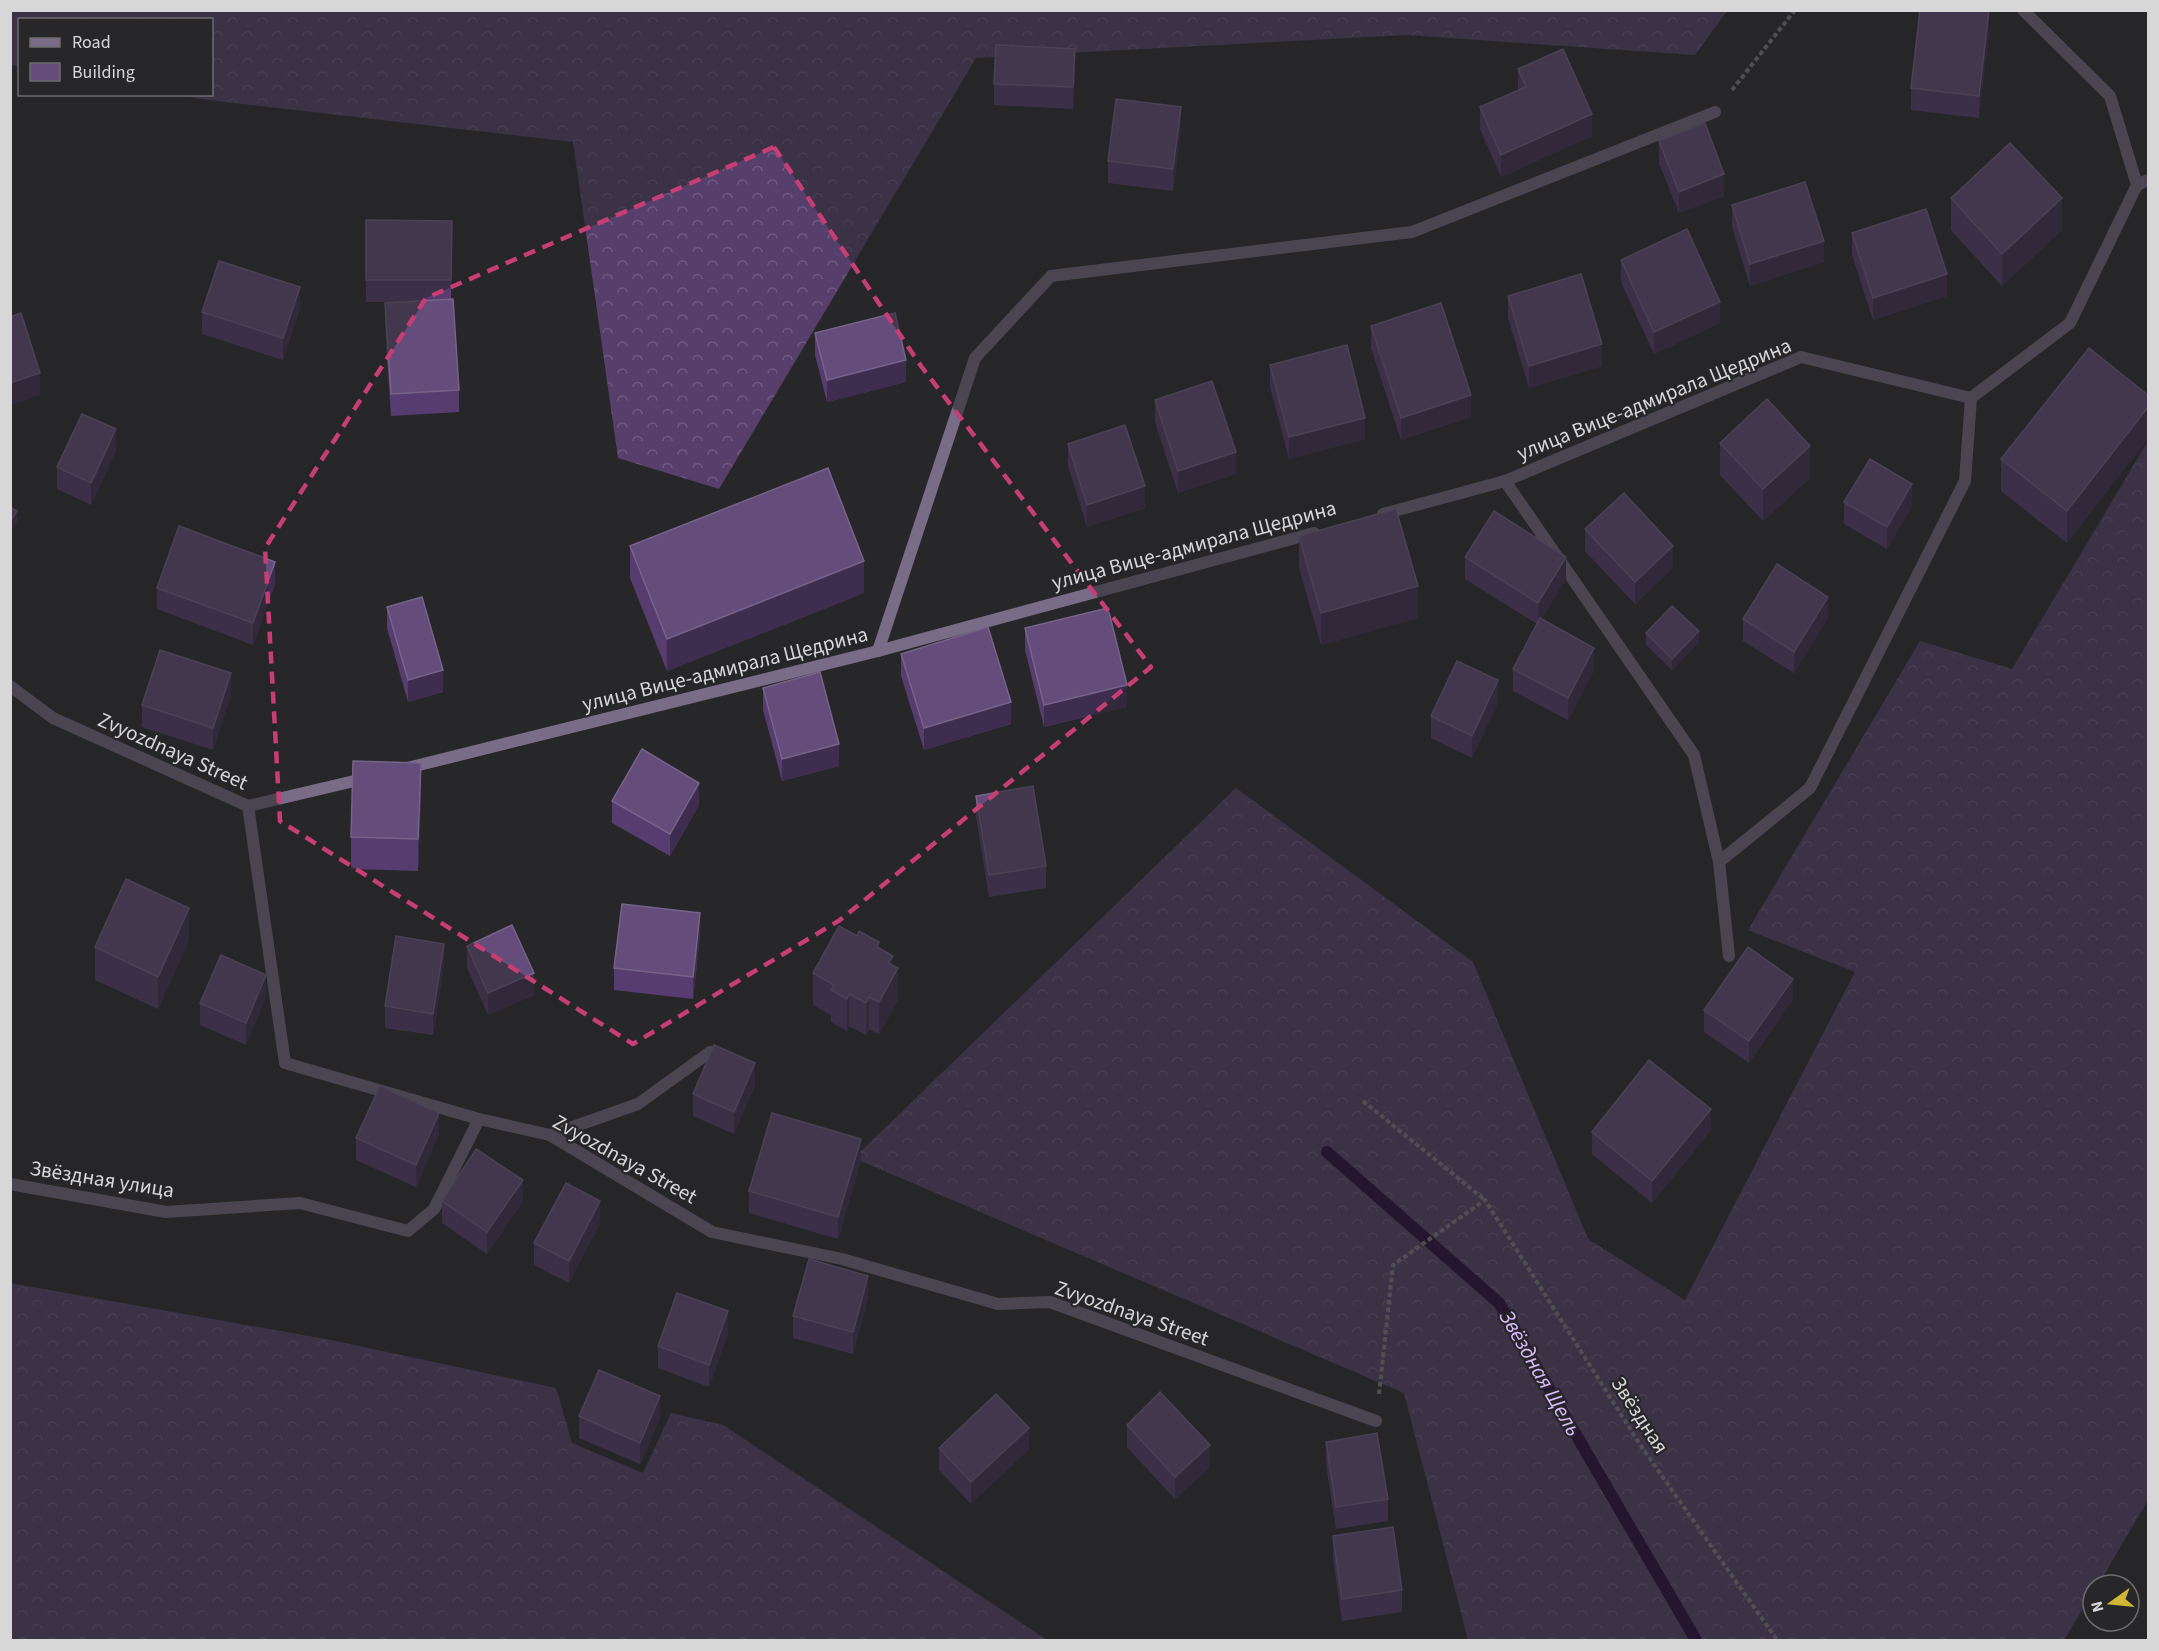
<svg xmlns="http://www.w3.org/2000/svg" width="2159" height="1651" viewBox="0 0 2159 1651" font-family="'Source Sans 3',sans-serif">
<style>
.forest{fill:url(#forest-crowns)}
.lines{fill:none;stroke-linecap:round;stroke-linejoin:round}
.stream{stroke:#230438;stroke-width:12}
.path{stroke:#828283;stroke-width:4;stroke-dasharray:4.5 3;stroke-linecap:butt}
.lane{stroke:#796c86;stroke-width:12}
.street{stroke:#796c86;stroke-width:12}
.wall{fill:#573d6f}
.shaded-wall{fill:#3e2d4e}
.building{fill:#644d7a;stroke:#766389;stroke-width:1.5}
.marked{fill:none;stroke:#c63e74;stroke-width:4.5;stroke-dasharray:12 8;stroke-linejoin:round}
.labels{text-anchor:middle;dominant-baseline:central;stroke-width:4.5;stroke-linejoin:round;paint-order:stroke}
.street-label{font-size:21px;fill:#d7d7d8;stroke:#272628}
.water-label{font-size:22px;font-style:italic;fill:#dab9fd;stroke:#272628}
</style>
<defs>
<pattern id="forest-crowns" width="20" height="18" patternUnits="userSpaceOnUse" patternTransform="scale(1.5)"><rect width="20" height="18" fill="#56406b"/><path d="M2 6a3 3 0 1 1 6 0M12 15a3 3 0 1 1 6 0" fill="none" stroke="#6e5b7f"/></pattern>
</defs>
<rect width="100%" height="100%" fill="#272628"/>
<g class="forest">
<path d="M10,11h1717l-32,44 -289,-20 -430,23 -257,431 -101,-31 -45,-316 -357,-41 -38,-6 34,-1v-74h-192l-1,46 -8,-1z"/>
<path d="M2148,441v1059l-50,85h-5v7l-29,48h-596l-64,-247 -550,-235 382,-370 237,174 115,277 97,61 170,-328 -107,-42 172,-289 92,28z"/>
<path d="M10,1283l321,57 225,48 16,55 71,30 28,-60 52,12 324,215h-1036z"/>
</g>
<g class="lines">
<path class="stream" d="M1327,1152l172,151 197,337"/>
<g class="path">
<path d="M1732,90l63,-80"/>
<path d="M1363,1101l122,99"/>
<path d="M1379,1394l14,-129 92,-65 156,246 136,194"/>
</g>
<g class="lane">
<path d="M2137,185l11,-5"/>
<path d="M1505,481l189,274 25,107 10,94"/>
<path d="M878,651l97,-293 76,-82 361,-44 303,-120"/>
<path d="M1719,862l91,-74 155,-307 6,-83"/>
<path d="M550,1135l88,-31 72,-52"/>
<path d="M10,1184l156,28 134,-9 108,28 26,-22 45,-90"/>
</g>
<g class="street">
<path d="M1383,514l122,-33 296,-124 170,41 99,-75 67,-138 -27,-89 -87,-86"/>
<path d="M10,686l43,32 195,88 37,257 194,56 71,16 162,97 130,27 156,45 52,-2 326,119"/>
<path d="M407,768l471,-117 436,-118"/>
<path d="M248,806l119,-28"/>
</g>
</g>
<g class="wall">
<path d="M1989,32l-10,86 -68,-8v-22z"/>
<path d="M1518,69l74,67 -91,41 -21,-48v-22l38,-17z"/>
<path d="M1075,71l-2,38 -79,-4v-21z"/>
<path d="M1181,129l-8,62 -65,-8v-22z"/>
<path d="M1659,141l65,55 -45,17 -20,-50z"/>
<path d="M1951,198l111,32 -60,56 -51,-56z"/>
<path d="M1732,205l92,57 -74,24 -18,-59z"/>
<path d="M366,220l86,1 -1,78 8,91v22l-68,4 -6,-91v-22l16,-1h-35z"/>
<path d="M1852,233l95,63 -74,24 -21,-65z"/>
<path d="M1621,260l99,63 -66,31 -33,-72z"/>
<path d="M1508,296l94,70 -73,22 -21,-70z"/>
<path d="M300,309l-17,51 -81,-26v-22z"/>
<path d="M1371,326l100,91 -70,23 -30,-92z"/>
<path d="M815,333l91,49 -79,20 -12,-47z"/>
<path d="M2089,348l-22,195 -66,-52v-32z"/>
<path d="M1270,365l95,74 -76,20 -19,-72z"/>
<path d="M1155,400l81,74 -58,19 -23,-71z"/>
<path d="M1720,443l90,35 -47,43 -43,-46z"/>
<path d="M1068,444l77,64 -58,19 -19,-61z"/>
<path d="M116,451l-25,54 -34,-16v-22z"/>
<path d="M1844,502l68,4 -25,43 -43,-25z"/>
<path d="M1585,529l88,39 -38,36 -50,-53z"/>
<path d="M1299,536l119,82 -97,27 -22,-77z"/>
<path d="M630,546l234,47 -197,78 -37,-93z"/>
<path d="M1465,557l101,22 -25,40 53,51 -26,50 -55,-29v-22l24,-45 -72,-45z"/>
<path d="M275,584l-22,61 -96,-36v-21z"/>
<path d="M387,607l56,85 -35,10 -21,-74z"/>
<path d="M1828,618l-34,55 -51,-32v-22z"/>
<path d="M1025,628l102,79 -83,20 -19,-77z"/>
<path d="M1646,633l53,9 -27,28 -26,-25z"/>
<path d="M901,654l110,70 -87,26 -23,-74z"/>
<path d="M763,688l76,78 -57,15 -19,-71z"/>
<path d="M231,694l-18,56 -71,-23v-22z"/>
<path d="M1498,702l-26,56 -41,-20v-22z"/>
<path d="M421,795l-3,76 -67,-2v-32z"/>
<path d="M976,796l70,70v22l-57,9 -13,-80z"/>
<path d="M612,801l87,4 -29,51 -58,-33z"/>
<path d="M700,935l-7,64 -79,-9v-22z"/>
<path d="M189,940l-31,69 -63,-29v-33z"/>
<path d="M467,946l67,49 -46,20 -21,-47z"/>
<path d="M879,949l14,16 5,35 -19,34 -10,-5 -3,6 -17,-9 -2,5 -16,-9v-7l-18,-10v-32z"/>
<path d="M444,966l-11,69 -48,-7v-22z"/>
<path d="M266,996l-20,49 -46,-20v-22z"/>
<path d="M1793,1000l-44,63 -45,-31v-22z"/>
<path d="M755,1085l-21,49 -41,-18v-22z"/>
<path d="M1711,1130l-59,73 -60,-49v-22z"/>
<path d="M439,1134l-23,53 -60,-27v-22z"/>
<path d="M861,1160l-23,79 -89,-26v-22z"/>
<path d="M442,1201h81l-36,53 -45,-31z"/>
<path d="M600,1223l-31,60 -35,-18v-22z"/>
<path d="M868,1297l-15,57 -60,-16v-22z"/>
<path d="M728,1333l-19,54 -51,-19v-22z"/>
<path d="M579,1416l81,2 -20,46 -61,-26z"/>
<path d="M1127,1425l83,42 -35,32 -48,-52z"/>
<path d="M1326,1442l62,57v22l-52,8 -10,-65z"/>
<path d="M939,1448l90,1 -58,55 -32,-34z"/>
<path d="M1333,1536l69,54v22l-60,9 -9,-63z"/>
</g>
<g class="shaded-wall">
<path d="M1989,10v22l-10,86v-22z"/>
<path d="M1075,49v22l-2,38v-22z"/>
<path d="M1181,107v22l-8,62v-22z"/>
<path d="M1592,114v22l-91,41v-22z"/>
<path d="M1724,174v22l-45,17v-21z"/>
<path d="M2062,198v32l-60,56v-32z"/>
<path d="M1824,241v21l-74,24v-22z"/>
<path d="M1947,274v22l-74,24v-22z"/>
<path d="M300,287v22l-17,51v-22z"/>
<path d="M1720,302v21l-66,31v-22z"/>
<path d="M1602,344v22l-73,22v-22z"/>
<path d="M906,360v22l-79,20v-22z"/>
<path d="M40,373v22l-30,10v-22z"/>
<path d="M1471,395v22l-70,23v-22z"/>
<path d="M2148,407v32l-81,104v-32z"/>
<path d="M1365,418v21l-76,20v-22z"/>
<path d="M116,429v22l-25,54v-22z"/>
<path d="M1810,446v32l-47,43v-32z"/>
<path d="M1236,452v22l-58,19v-22z"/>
<path d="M1912,484v22l-25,43v-22z"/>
<path d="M1145,486v22l-58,19v-22z"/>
<path d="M17,511v11l-7,12v-12z"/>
<path d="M1673,546v22l-38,36v-22z"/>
<path d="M1566,557v22l-28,46v-22z"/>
<path d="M864,561v32l-197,78v-32z"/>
<path d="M275,562v22l-22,61v-22z"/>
<path d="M1418,586v32l-97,27v-32z"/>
<path d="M1828,597v21l-34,55v-21z"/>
<path d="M1699,631v11l-27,28v-11z"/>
<path d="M1594,648v22l-26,50v-22z"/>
<path d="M443,670v22l-35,10v-22z"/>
<path d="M231,673v21l-18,56v-22z"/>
<path d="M1498,680v22l-26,56v-22z"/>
<path d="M1127,685v22l-83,20v-22z"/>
<path d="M1011,702v22l-87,26v-22z"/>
<path d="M839,744v22l-57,15v-22z"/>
<path d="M421,763v32l-3,76v-32z"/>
<path d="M699,783v22l-29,51v-22z"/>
<path d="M189,908v32l-31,69v-32z"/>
<path d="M700,913v22l-7,64v-22z"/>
<path d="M444,944v22l-11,69v-21z"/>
<path d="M893,956v21l5,-9v32l-19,34v-32l9,-39z"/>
<path d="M534,973v22l-46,20v-22z"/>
<path d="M266,975v21l-20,49v-22z"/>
<path d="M1793,979v21l-44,63v-22z"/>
<path d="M849,994v32l-2,5v-32z"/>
<path d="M869,997v32l-3,6v-32z"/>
<path d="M755,1063v22l-21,49v-22z"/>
<path d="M1711,1109v21l-59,73v-22z"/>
<path d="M439,1113v21l-23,53v-22z"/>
<path d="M861,1139v21l-23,79v-22z"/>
<path d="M523,1180v21l-36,53v-22z"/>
<path d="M600,1201v22l-31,60v-22z"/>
<path d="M868,1276v21l-15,57v-22z"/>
<path d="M728,1311v22l-19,54v-22z"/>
<path d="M660,1396v22l-20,46v-21z"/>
<path d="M1029,1428v21l-58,55v-22z"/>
<path d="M1210,1445v22l-35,32v-22z"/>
</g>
<g class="building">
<path d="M1920,10h69l-10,86 -68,-8z"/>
<path d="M996,45l79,4 -2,38 -79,-3z"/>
<path d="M1563,49l29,65 -91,41 -21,-48 46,-20 -8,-18z"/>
<path d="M1116,99l65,8 -8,62 -65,-8z"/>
<path d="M1705,123l19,51 -45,18 -20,-51z"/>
<path d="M2010,143l52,55 -60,56 -51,-56z"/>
<path d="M1805,182l19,59 -74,23 -18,-59z"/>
<path d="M1926,209l21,65 -74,24 -21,-65z"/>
<path d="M366,220l86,1 -1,59h-85z"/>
<path d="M1687,229l33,73 -66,30 -33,-72z"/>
<path d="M219,261l81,26 -17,51 -81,-26z"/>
<path d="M1581,274l21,70 -73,22 -21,-70z"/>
<path d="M453,299l6,91 -68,4 -6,-91z"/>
<path d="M1441,303l30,92 -70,23 -30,-92z"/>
<path d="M21,313l19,60 -30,10v-66z"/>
<path d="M895,313l11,47 -79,20 -12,-47z"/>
<path d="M1347,345l18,73 -76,19 -19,-72z"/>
<path d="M2089,348l59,47v12l-81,104 -66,-52z"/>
<path d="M1212,381l24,71 -58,19 -23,-71z"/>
<path d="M1767,399l43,47 -47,43 -43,-46z"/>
<path d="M82,414l34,15 -25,54 -34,-16z"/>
<path d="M1125,425l20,61 -58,19 -19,-61z"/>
<path d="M1870,459l42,25 -25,43 -43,-25z"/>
<path d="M828,468l36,93 -197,78 -37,-93z"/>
<path d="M1624,493l49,53 -38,36 -50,-53z"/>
<path d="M10,507l7,4 -7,11z"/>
<path d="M1396,509l22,77 -97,27 -22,-77z"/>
<path d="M1494,511l72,46 -28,46 -73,-46z"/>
<path d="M179,526l96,36 -22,61 -96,-35z"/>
<path d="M1777,564l51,33 -34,55 -51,-33z"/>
<path d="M422,597l21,73 -35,10 -21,-73z"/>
<path d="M1672,606l27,25 -27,28 -26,-26z"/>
<path d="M1108,608l19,77 -83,20 -19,-77z"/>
<path d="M1540,618l54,30 -26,50 -55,-29z"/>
<path d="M988,627l23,75 -87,26 -23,-74z"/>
<path d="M160,650l71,23 -18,55 -71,-23z"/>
<path d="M1457,661l41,19 -26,56 -41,-20z"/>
<path d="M820,672l19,72 -57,15 -19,-71z"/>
<path d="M642,749l57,34 -29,51 -58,-33z"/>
<path d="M353,761l68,2 -3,76 -67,-2z"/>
<path d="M1033,786l13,80 -57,9 -13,-79z"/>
<path d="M126,879l63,29 -31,69 -63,-30z"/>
<path d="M622,904l78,9 -7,64 -79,-9z"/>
<path d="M512,925l22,48 -46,20 -21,-47z"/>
<path d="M839,926l18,10 2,-5 20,11 -2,5 16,9 -5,7 10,5 -19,34 -10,-5 -3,6 -17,-9 -2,5 -16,-9 3,-5 -21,-12z"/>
<path d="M396,936l48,8 -11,70 -48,-8z"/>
<path d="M1748,947l45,32 -44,62 -45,-31z"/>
<path d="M221,955l45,20 -20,48 -46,-20z"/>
<path d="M714,1045l41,18 -21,49 -41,-18z"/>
<path d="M1649,1060l62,49 -59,72 -60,-49z"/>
<path d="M380,1086l59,27 -23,52 -60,-27z"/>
<path d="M772,1113l89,26 -23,78 -89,-26z"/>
<path d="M476,1149l47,31 -36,52 -45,-31z"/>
<path d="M566,1183l34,18 -31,60 -35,-18z"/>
<path d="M809,1259l59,17 -15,56 -60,-16z"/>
<path d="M677,1293l51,18 -19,54 -51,-19z"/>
<path d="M599,1370l61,26 -20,47 -61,-27z"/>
<path d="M1160,1392l50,53 -35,32 -48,-52z"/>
<path d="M996,1394l33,34 -58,54 -32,-34z"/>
<path d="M1377,1433l11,66 -52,8 -10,-65z"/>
<path d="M1393,1527l9,63 -60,9 -9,-63z"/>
</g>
<path d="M0 0H2159V1651H0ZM774,147l147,219 230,301 -311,253 -207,124 -353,-223 -15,-273 161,-250z" fill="#272628" fill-opacity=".55" fill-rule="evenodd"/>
<path class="marked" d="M774,147l147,219 230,301 -311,253 -207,124 -353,-223 -15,-273 161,-250z"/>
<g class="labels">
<g class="street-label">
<text transform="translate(1654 399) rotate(-22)">улица Вице-адмирала Щедрина</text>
<text transform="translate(1194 545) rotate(-15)">улица Вице-адмирала Щедрина</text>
<text transform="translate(725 669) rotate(-14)">улица Вице-адмирала Щедрина</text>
<text transform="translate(173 751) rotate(24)">Zvyozdnaya Street</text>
<text transform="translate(625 1159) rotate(29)">Zvyozdnaya Street</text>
<text transform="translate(102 1179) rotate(9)">Звёздная улица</text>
<text transform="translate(1132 1313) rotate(19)">Zvyozdnaya Street</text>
<text transform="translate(1640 1415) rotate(57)">Звёздная</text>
</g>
<g class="water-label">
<text transform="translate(1540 1373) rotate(60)">Звёздная Щель</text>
</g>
</g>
<rect width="2159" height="1651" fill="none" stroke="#d7d7d8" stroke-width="24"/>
<rect x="18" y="18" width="195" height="78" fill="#272628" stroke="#6d6d6e" stroke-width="1.5"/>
<rect x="30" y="38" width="30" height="9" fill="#796c86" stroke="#6d6d6e" stroke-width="1.5"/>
<text x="72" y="48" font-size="18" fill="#d7d7d8">Road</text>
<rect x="30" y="63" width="30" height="18" fill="#644d7a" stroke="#6d6d6e" stroke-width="1.5"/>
<text x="72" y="78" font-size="18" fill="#d7d7d8">Building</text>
<g transform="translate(2111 1603) rotate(255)"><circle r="28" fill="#272628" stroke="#6d6d6e" stroke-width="1.5"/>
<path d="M0-4.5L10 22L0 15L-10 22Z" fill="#d2b736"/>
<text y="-9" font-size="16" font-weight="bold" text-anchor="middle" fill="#d7d7d8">N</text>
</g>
</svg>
